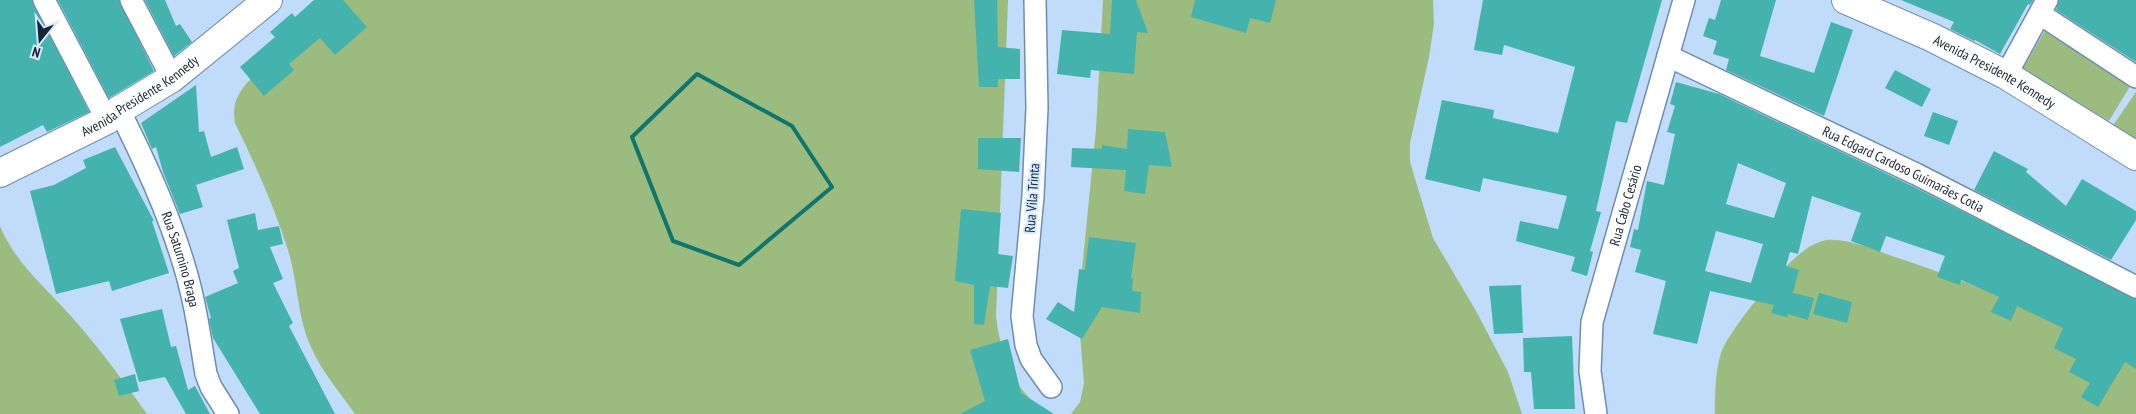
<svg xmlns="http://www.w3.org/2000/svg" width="2136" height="414" viewBox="0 0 2136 414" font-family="'PT Sans Narrow',sans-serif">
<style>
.green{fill:#9cbb7e}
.building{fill:#44b3ad;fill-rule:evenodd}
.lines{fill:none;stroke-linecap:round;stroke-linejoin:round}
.street-casing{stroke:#6e8eb1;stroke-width:24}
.secondary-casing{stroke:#6e8eb1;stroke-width:30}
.street{stroke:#fff;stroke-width:21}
.secondary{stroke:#fff;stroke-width:28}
.marked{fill:none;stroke:#0f766e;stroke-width:4;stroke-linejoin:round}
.labels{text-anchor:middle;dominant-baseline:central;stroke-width:4;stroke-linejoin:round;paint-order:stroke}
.street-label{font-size:14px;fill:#172532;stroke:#d4e8ff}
</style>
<rect width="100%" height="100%" fill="#c0dcfa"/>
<g class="green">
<path d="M323,0h685l-12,316c4,37 20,83 57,98h-698c-15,-22 -34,-43 -44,-67 -14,-31 -13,-65 -23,-97 -14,-44 -33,-86 -53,-127 -3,-16 1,-27 11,-39z"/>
<path d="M1103,0h330l1,24 -5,33 -19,86v19l23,76 43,73 32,61 14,42h-451l9,-12 4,-19 -6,-73 18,-181z"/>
<path d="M2047,27l88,51 -26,43 -87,-51z"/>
<path d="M2136,92v51l-24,-16z"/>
<path d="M0,226c14,35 44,60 69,88 28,31 53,65 78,100h-147z"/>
<path d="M1826,240c22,-2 46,9 66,16 85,27 167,66 244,110v48h-421c0,-20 0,-41 6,-61 9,-25 62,-88 84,-103 6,-5 13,-8 21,-10z"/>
</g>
<g class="building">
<path d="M0,0h32l57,112 -42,20 -4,-7 -43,22z"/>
<path d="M58,0h61l35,71 -45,27z"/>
<path d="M145,0h20l11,26 4,-2 12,18 -18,14z"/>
<path d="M314,0h29l24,27 -32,28 -15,-17 -31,26 5,6 -30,26 -24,-29 35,-30 -5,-5 22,-19 3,4z"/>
<path d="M974,0h23l1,47 22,2v30h-22v8h-19z"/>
<path d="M1112,0h24l12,33 -11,-1 -3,42 -43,-4 -1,8 -33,-4 5,-44 48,4z"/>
<path d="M1195,0h81l-6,23 -20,-5 -4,15 -55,-16z"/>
<path d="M1483,0h179l-35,123 -11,-2 -20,90 5,1 -11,39 3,1 -6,24 -16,-5 4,-14 -59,-16 4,-20 38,8 9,-33 -84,-18 -3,14 -55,-13 17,-79 52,10 -1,8 65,15 17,-66 -71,-22 -2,10 -28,-5z"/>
<path d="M1721,0h55l-16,56 54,17 17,-51 22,8 -29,86 -98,-46 3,-11 -16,-5 4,-13 -14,-5 6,-18 6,2z"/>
<path d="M1901,0h132l-3,5 -2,-1 -28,50 -25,-14 -1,1 -24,-12 4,-7z"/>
<path d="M2059,0h77v62l-80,-52z"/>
<path d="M1895,70l36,19 -9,18 -37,-19z"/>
<path d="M1676,82l43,12 191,91 226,114v70l-11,-7 -27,45 -17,-10 9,-14 -21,-11 7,-13 -22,-11 9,-20 -46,-22 -6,15 -20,-9 8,-15 -38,-17 -1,5 -23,-8 8,-21 -59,-20 -6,16 -29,-11 10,-28 -49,-17 -14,58 -8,-2 -4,14 13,4 -6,23 21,5 -6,22 -20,-6 -1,3 -16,-4 3,-8 -64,-14 -13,53 -44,-10 13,-53 -31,-9 6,-22 -11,-3 4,-18 4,1 9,-49 17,4 11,-51 -8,-2 8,-26 -5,-2zM1738,163l48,20 -12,35 -48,-14zM1716,231l47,13 -12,39 -46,-12z"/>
<path d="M196,85l3,47 5,-1 7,26 26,-10 7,22 -48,16 7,22 -23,7 -17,-42 -7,-25 -4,2 -11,-26z"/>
<path d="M1933,112l25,9 -9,24 -25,-9z"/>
<path d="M1128,129l37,3 7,35 -23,-2 -4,29 -21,-3 2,-21 -55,-3 1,-19 30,1v-4l25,4z"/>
<path d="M978,138h43l-2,34 -41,-3z"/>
<path d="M115,147l39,74h-2l17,52 -57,18 -3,-10 -53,13 -26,-103 24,-6 32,-17 -3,-8z"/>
<path d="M1994,151l34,18 -2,3 40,34 16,-27 54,32v9l-25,40 -137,-70z"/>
<path d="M961,209l40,4 -3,41 15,2 -5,32 -18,-2 -6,39 -10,-1v-39l-19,-4z"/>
<path d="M255,213l3,17 21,-4 4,18 -13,3 13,32 -10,4 20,40 -4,3 46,88h-75l-47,-76 -4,-19 2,-1 -6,-21 33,-14 -5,-12 6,-3 -12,-48z"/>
<path d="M1089,237l47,6 -5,35h2l-1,13 9,1 -1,21 -38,-6 -20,32 -36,-20 12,-17 16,10 5,-43 6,1z"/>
<path d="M1521,285l2,48 -29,1 -5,-48z"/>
<path d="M1819,293l33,9 -5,21 -34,-9z"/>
<path d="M162,309l9,38 5,-1 12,44 7,-4 15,28h-24l-21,-37 -26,5 -19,-63z"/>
<path d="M1572,336l3,73h-41l-3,-37h-7l-1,-34z"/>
<path d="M1008,339l13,54 33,21h-94l25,-13 -15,-51z"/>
<path d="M135,374l4,17 -20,5 -5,-16z"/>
</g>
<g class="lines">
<defs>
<g id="street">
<path d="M44,0l63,120"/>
<path d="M131,0l41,78"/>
<path d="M1035,0l2,108 -4,88 -11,120 4,29 5,14 20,28"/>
<path d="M2040,14l96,63"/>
<path id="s1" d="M1668,56l248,118 220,113"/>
<path d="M2006,75l41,-75"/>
<path id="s2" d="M119,110c26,51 49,101 65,155 11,35 16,73 22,109l5,13 17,27"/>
<path id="s3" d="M1596,414l-6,-43 2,-49 92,-322"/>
</g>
<g id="secondary">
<path id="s4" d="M1846,0l85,37 75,38 130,81"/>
<path id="s5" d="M0,173l107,-53 12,-10 53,-32 96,-78"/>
</g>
</defs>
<use href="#street" class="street-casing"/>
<use href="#secondary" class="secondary-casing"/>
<use href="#street" class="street"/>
<use href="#secondary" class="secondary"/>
</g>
<path class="marked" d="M697,74l95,52 40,61 -93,78 -66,-24 -41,-104z"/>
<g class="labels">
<g class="street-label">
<text stroke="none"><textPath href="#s4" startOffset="165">Avenida Presidente Kennedy</textPath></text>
<text stroke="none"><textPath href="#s5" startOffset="160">Avenida Presidente Kennedy</textPath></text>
<text stroke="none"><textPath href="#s1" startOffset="261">Rua Edgard Cardoso Guimarães Cotia</textPath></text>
<text transform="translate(1032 198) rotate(-86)">Rua Vila Trinta</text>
<text stroke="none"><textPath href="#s3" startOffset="214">Rua Cabo Cesário</textPath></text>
<text stroke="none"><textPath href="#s2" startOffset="162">Rua Saturnino Braga</textPath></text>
</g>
</g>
<g transform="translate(40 40) rotate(197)" stroke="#d4e8ff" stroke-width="4" paint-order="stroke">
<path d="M0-4L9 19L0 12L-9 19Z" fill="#172532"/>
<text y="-8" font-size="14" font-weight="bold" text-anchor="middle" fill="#172532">N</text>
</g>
</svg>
